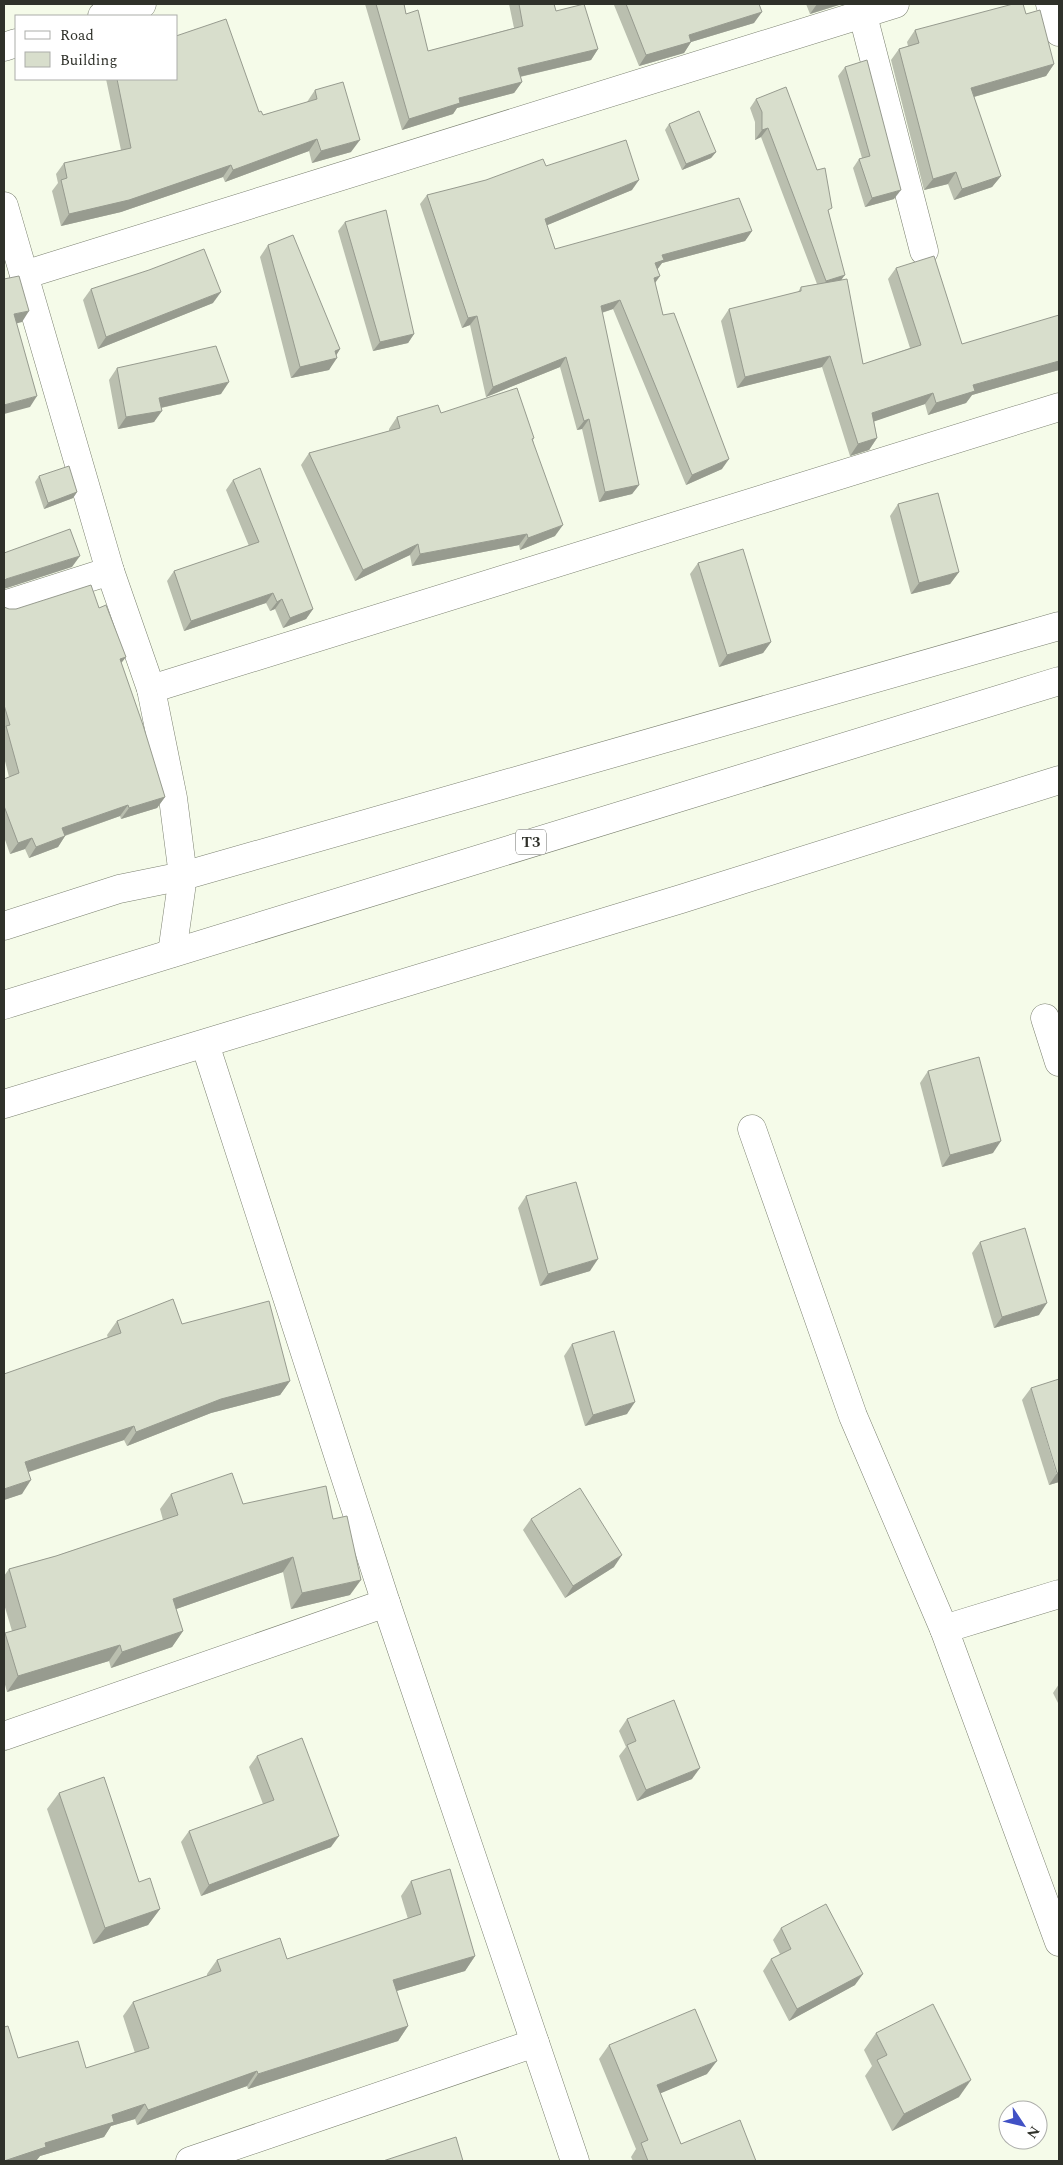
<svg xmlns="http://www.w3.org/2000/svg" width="1063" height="2165" viewBox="0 0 1063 2165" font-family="Spectral,serif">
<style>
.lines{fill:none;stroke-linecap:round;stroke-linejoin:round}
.minor-casing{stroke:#7b8070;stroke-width:29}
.highway-casing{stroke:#7b8070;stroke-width:29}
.minor{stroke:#fff;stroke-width:28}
.highway{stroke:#fff;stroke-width:28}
.wall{fill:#babfaf}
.shaded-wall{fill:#979b8f}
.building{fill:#d8decc;stroke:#979b8f}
.labels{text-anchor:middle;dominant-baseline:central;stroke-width:4;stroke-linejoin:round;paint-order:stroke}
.shield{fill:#fff;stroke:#6d6f6a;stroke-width:1}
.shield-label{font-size:15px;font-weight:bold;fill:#2f312a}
</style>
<rect width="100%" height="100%" fill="#f5fbe9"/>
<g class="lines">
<defs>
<g id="minor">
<path d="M860,4l64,247"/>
<path d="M1050,4l9,28"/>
<path d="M102,16l40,-12"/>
<path d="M4,47l12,-4"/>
<path d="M4,206l106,365 -106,34"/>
<path d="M24,275l871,-271"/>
<path d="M110,571l41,118 908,-282"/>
<path d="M4,926l115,-37 64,-13 -10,-78 -22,-109"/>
<path d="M172,953l11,-77 876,-250"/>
<path d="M1045,1018l14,44"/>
<path d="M205,1044l181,559 189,558"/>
<path d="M752,1129l101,287 91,213 115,313"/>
<path d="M944,1629l115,-35"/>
<path d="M4,1736l382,-133"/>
<path d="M190,2161l345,-118"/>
</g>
<g id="highway">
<path d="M4,1005l1055,-324"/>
<path d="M4,1104l677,-205 378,-119"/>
</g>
</defs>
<use href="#minor" class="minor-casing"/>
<use href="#highway" class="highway-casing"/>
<use href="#minor" class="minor"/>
<use href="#highway" class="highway"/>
</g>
<g class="wall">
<path d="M365,4h39l2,10 22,37 86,-23 -5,-24h45l2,7 42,38 -7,11 -71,17 2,5 -8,11 -57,15 -4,6 -51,16z"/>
<path d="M615,4h144l-5,19 -63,19 -7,11 -45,13 -25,-61z"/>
<path d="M806,4h36l-32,10z"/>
<path d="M1026,14l28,50 -8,12 -72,21 27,79 -9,11 -38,13 -6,-16 -24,6 -33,-130 8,-11 9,-3 -1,-4 8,-12z"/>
<path d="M845,67l49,132 -29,8 -12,-39 6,-9 3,-1 -24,-82z"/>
<path d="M106,79h70l83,33 4,3 44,-13 8,-12 36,62 -39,11 -3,-12 -84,31 -2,-5 -102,35 -60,14 -9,-35 6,-8 -2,-9 8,-11 57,-13z"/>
<path d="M756,99l61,71 12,43 13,67 21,84 47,-16 -22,-69 8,-11 66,76 97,-26v52l-87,25 -6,8 -38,12 -3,-11 -51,17 3,17 -8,12 -19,6 -28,-89 -85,21 -16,-67 8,-12 69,-17 3,-5 16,-3 -56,-147 -6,3v-18l-5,-14z"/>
<path d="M669,124l47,28 -5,6 -29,12 -17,-40z"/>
<path d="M546,166l86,24 -85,35 8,24 197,-18 -7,10 -83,22 -5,6 -2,14 8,32 59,154 -36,16 -73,-176 -11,4 37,172 -7,9 -33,8 -17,-73 -5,1 -17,-63 -74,30 -16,-72 -8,3 -42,-124 7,-9z"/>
<path d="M345,222l69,112 -6,9 -35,8 -35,-120z"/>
<path d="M268,245l72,104 -4,6 -7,15 -38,8 -31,-121z"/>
<path d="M91,289l122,14 -115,46 -15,-49z"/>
<path d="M117,368l104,26 -60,14 -7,14 -36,7 -9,-49z"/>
<path d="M441,413l93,25 -1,2 22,96 -35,14 -1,-5 -107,21 -2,-11 -55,26 -54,-116 8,-12 80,-22v-2l8,-12z"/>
<path d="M39,476l38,16 -4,6 -29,11 -9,-27z"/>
<path d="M233,480l80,129 -7,10 -23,9 -8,-19 -5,2 -4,-8 -82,28 -17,-50 7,-10 75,-25 -23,-56z"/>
<path d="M898,504l61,68 -9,12 -39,10 -21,-78z"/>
<path d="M698,563l73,79 -8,11 -44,14 -29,-93z"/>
<path d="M4,607l5,2 90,-1 27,49 -5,6 44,134 -8,11 -36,11 -1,-3 -55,20 -7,11 -29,11 -4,-9 -15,5 -6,-17v-58l5,-2 -5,-20z"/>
<path d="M928,1071l65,82 -51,14 -22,-84z"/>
<path d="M526,1196l64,75 -50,15 -22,-78z"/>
<path d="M980,1242l59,73 -45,13 -22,-75z"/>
<path d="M117,1321l65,3 108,57 -10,14 -69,18 -84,33 -3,-6 -95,32 -7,22 -18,6 104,-162 -1,-3z"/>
<path d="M572,1344l55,70 -42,12 -21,-70z"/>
<path d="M1031,1388l28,94 -10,3 -27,-85z"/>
<path d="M171,1494l72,10 107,91 -59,14 -8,-37 -107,37 7,22 -11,16 -61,21 -2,-7 -102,31 -3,-11v-46l1,-2 7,-2 -8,-27v-28l5,-7 47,-13 107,-36 -3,-11z"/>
<path d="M531,1519l83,48 -49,31 -42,-68z"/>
<path d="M1059,1684v21l-6,-12z"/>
<path d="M627,1719l65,60 -55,22 -18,-45 7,-9 -7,-16z"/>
<path d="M257,1756l74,91 -130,49 -20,-54 8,-11 74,-27 -14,-37z"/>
<path d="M59,1793l80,89 21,27 -12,16 -55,19 -46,-135z"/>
<path d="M411,1881l64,75 -10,15 -69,20 12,35 -10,15 -150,48 -1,-3 -110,39 -2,-6 -24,7 -7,11 -64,19 -4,5 -18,-103 68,10 49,-15 -12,-37 10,-14 74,-26v-2l10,-14 70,-1 121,-40 -7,-23z"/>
<path d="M781,1928l74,57 -66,36 -26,-50 8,-12 9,-5 -7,-14z"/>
<path d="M876,2033l83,64 -67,34 -27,-55 7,-10 -8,-16z"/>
<path d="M609,2045l98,29 -47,19 21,51 75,17h-123l-2,-4 5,-8 -37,-90z"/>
</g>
<g class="shaded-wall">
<path d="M817,4h25l-32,10z"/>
<path d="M762,12l-8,11 -63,19 -7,11 -45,13 7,-11 43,-20z"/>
<path d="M598,49l-7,11 -81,19 8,-11z"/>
<path d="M1054,64l-8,12 -83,24 8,-12z"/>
<path d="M522,82l-8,11 -57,15 -4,6 -51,16 7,-11 50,-21z"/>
<path d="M768,128l-7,9 -6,3 7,-10z"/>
<path d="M317,139l-8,12 -84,31 8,-12z"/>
<path d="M360,140l-9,12 -39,11 9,-12z"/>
<path d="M716,152l-5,6 -29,12 4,-6z"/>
<path d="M231,165l-8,12 -102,35 -60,14 8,-12z"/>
<path d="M956,172l-8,12 -24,6 9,-11z"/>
<path d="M1001,176l-9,11 -38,13 8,-11z"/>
<path d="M639,180l-7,10 -94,39 7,-10z"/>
<path d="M901,190l-7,9 -29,8 7,-9z"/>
<path d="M752,231l-7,10 -83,22 -5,7 -2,-7 7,-8z"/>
<path d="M845,275l-7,9 -19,7 7,-10z"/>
<path d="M660,276l-7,10 1,-8z"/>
<path d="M221,292l-8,11 -115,46 8,-12z"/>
<path d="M620,300l-7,9 -19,6 7,-9z"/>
<path d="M29,311l-7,11 -15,4 7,-12z"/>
<path d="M477,316l-7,9 -8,3 6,-10z"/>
<path d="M414,334l-6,9 -35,8 7,-9z"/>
<path d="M340,349l-6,10 3,-1 -8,12 -38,8 9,-11 35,-16z"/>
<path d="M830,356l-8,11 -85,21 8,-11z"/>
<path d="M566,357l-6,10 -74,30 7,-10z"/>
<path d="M1059,361v9l-87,25 -6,8 -38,12 8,-12 37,-18z"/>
<path d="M229,382l-8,12 -70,16 8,-12z"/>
<path d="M933,393l-8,11 -61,21 8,-12z"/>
<path d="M37,396l-7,11 -26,7v-9z"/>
<path d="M162,411l-8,11 -36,7 8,-12z"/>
<path d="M589,419l-7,10 -5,1 7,-9z"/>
<path d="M877,438l-8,12 -19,6 8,-12z"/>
<path d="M729,459l-7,10 -36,16 6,-10z"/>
<path d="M639,485l-7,9 -33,8 6,-10z"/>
<path d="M77,492l-4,6 -29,11 4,-6z"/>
<path d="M563,525l-8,11 -35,14 8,-12z"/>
<path d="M527,534l-8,11 -107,21 8,-12z"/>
<path d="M418,544l-8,11 -55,26 8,-11z"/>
<path d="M80,556l-8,11 -68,22v-8l2,-2z"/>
<path d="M959,572l-9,12 -39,10 8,-11z"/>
<path d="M273,593l-7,10 -82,28 7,-10z"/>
<path d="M282,599l-7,10 -5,2 7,-9z"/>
<path d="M313,609l-7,10 -23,9 7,-10z"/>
<path d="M771,642l-8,11 -44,14 8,-12z"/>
<path d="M126,657l-8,10 2,-8z"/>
<path d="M165,797l-8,11 -36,11 8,-11z"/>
<path d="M128,805l-8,11 -65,23 7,-11z"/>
<path d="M65,836l-7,11 -29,11 7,-11z"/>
<path d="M32,838l-7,11 -15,5 8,-11z"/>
<path d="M1001,1141l-8,12 -51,14 8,-12z"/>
<path d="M598,1259l-8,12 -50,15 8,-12z"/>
<path d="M1047,1303l-8,12 -45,13 8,-11z"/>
<path d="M290,1381l-10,14 -69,18 -84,33 9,-14 85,-33z"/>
<path d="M635,1402l-8,12 -42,12 8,-11z"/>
<path d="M134,1426l-10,14 -108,36 9,-14z"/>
<path d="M1057,1473h2v9l-10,3z"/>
<path d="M31,1480l-9,14 -18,6v-11z"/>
<path d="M622,1555l-8,12 -49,31 8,-12z"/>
<path d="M293,1557l-10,15 -121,42 11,-15z"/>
<path d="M361,1580l-11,15 -59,14 11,-16z"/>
<path d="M183,1631l-11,16 -61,21 11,-16z"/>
<path d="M120,1645l-11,16 -102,31 11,-16z"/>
<path d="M700,1768l-8,11 -55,22 9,-11z"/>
<path d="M339,1836l-8,11 -130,49 8,-11z"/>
<path d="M160,1909l-12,16 -55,19 12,-16z"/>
<path d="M475,1956l-10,15 -82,24 10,-15z"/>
<path d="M863,1974l-8,11 -66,36 8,-12z"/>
<path d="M408,2026l-10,15 -150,48 10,-15z"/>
<path d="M717,2061l-10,13 -60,25 10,-14z"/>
<path d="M257,2071l-10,15 -110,39 11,-15z"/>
<path d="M971,2080l-12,17 -67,34 12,-17z"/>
<path d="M145,2104l-10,15 -24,7 -7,11 -64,19 -4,5h-32l41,-18 67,-28z"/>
</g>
<g class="building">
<path d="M376,4h28l2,10 12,-4 10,41 95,-25 -4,-22h35l2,7 28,-7 14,45 -80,19 4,14 -63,16 1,5 -51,16z"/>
<path d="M626,4h133l3,8 -73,23 2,7 -45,13z"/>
<path d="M1013,4h10l3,10 14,-4 14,54 -83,24 30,88 -39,13 -6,-17 -23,7 -34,-130 20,-6 -4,-13z"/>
<path d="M226,19l33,93 2,-1 2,4 54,-16 -2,-9 28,-8 17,58 -39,11 -4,-12 -84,31 -2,-5 -102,35 -60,14 -8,-34 6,-2 -3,-15 67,-15 -14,-69h59v-43z"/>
<path d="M867,60l34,130 -29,8 -13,-39 11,-3 -25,-89z"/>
<path d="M786,87l31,83 8,-2 7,40 -4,2 17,65 -19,6 -58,-153 -6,2v-18l-6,-13z"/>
<path d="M699,111l17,41 -30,12 -17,-40z"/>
<path d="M626,140l13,40 -94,39 10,30 184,-51 13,33 -90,24 2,5 -9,3 5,13 -6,2 9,37 11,-2 55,146 -37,16 -72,-175 -19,6 38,179 -34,7 -16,-73 -5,2 -18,-64 -73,30 -16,-71 -9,2 -41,-123 59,-15 57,-21 3,7z"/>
<path d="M386,210l28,124 -34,8 -35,-120z"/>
<path d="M293,235l47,114 -5,2 2,7 -37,9 -32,-122z"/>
<path d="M204,249l17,43 -115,45 -15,-48 58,-19z"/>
<path d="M934,256l28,88 97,-29v46l-86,24 2,6 -39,12 -3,-10 -61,20 5,25 -19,6 -28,-88 -85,21 -16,-68 72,-18v-4l46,-8 16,85 58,-19 -25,-77z"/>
<path d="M19,276l10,35 -15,3 23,82 -33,9v-128v2z"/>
<path d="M216,346l13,36 -70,16 3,13 -36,6 -9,-49z"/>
<path d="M517,388l17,50 -2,1 31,86 -35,13 -1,-4 -107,20 -2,-10 -55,26 -54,-117 91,-25 -3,-11 41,-12 3,8z"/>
<path d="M69,466l8,26 -29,11 -9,-27z"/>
<path d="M260,468l53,141 -23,9 -8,-19 -5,3 -4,-9 -82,28 -17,-50 85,-29 -26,-62z"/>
<path d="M938,493l21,79 -40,11 -21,-79z"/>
<path d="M70,529l10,27 -74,23 -2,2v-28z"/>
<path d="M743,549l28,93 -44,13 -29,-92z"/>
<path d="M91,585l8,23 7,-3 20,52 -6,2 23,66 22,72 -36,11 -1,-3 -66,23 3,8 -29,11 -4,-9 -14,5 -14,-37v-27l15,-6 -13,-47 4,-1 -6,-20v-98l5,2h7z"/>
<path d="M979,1057l22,84 -51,14 -22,-84z"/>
<path d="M576,1182l22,77 -50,15 -22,-78z"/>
<path d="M1025,1228l22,75 -45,14 -22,-75z"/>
<path d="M173,1299l9,25 87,-23 21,80 -69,18 -85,33 -2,-6 -109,36 6,18 -27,9v-115l117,-41 -4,-12z"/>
<path d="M614,1331l21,71 -42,13 -21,-71z"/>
<path d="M1059,1379v94h-2l-26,-85z"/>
<path d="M232,1473l11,31 83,-18 7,33 14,-3 14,64 -59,13 -9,-36 -120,42 10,32 -61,21 -2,-7 -102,31 -13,-43 21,-6 -17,-58 47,-13 122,-41 -7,-21z"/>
<path d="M580,1488l42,67 -49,31 -42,-67z"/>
<path d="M674,1700l26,68 -54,22 -19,-45 9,-4 -9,-22z"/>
<path d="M302,1738l37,98 -130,49 -20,-54 85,-31 -17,-44z"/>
<path d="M104,1777l35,105 11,-4 10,31 -55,19 -46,-135z"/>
<path d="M450,1869l25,87 -82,24 15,46 -150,48 -1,-3 -109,39 -3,-6 -33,11 2,7 -69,21 1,4 -42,14v-134l4,-1 10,32 60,-17 8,27 63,-20 -16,-46 88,-31 -4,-11 63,-22 7,21 134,-45 -10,-33z"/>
<path d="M826,1904l37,70 -66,35 -26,-50 20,-10 -10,-21z"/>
<path d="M933,2004l38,76 -67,34 -27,-54 10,-5 -11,-22z"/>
<path d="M695,2009l22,52 -60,24 24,59 59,-24 16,41h-108l-7,-18 7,-3 -39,-95z"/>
<path d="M456,2137l7,24h-80z"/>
</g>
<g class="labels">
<rect class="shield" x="516" y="829.5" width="30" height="25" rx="4"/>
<g class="shield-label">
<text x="531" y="842">T3</text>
</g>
</g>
<rect width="1063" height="2165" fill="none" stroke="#2f312a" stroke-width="10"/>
<rect x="15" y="15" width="162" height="65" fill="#ffffff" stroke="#acadaa"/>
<rect x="25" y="31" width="25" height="8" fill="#ffffff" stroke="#acadaa"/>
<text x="60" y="40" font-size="15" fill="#2f312a">Road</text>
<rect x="25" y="52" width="25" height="15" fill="#d8decc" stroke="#acadaa"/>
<text x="60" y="65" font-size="15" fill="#2f312a">Building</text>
<g transform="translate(1023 2125) rotate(125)"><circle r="24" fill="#ffffff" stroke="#acadaa"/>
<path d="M0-4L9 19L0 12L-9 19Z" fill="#4151c5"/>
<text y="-8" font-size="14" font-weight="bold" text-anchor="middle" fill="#2f312a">N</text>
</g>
</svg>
